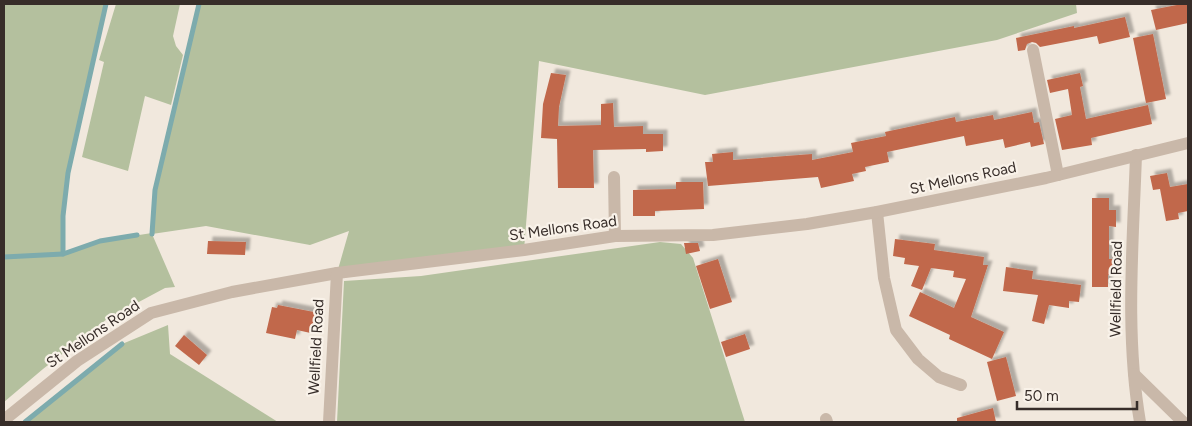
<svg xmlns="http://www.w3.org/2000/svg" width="1192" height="426" viewBox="0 0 1192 426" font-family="Figtree,sans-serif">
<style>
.green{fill:#b4c09e}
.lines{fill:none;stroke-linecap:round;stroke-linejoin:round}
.stream{stroke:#7dabad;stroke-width:5}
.building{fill:#c1684b;filter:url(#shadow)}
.minor{stroke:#c9b8a9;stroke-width:12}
.labels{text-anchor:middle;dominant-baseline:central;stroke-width:4.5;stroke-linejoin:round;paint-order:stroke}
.street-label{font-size:15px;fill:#372d29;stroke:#f9f2e9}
</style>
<defs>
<filter id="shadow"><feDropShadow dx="4.5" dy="-4.5" stdDeviation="1" flood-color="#0004"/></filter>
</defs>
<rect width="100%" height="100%" fill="#f1e8dd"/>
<g class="green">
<path d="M4,4h102l-38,169 -5,43 1,37 36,-12 52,-8 3,-44 44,-185h877l1,9 -80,27 -292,55 -166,-34 -15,189 -187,23 12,-42 -39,14 -104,-19 -54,8 23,53 -10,1 -58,31 -64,50 -39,33z"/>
<path d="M116,4h64l-7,32 3,10 7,9 -12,50 -26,-9 -17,75 -46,-14 22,-95 -5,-2z"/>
<path d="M660,242l21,2 12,14 52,164h-408l7,-141 77,-5z"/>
<path d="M168,325l2,29 108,68h-253l97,-78z"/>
</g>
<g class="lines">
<g class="stream">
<path d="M152,234l3,-44 44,-186"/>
<path d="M63,254v-38l5,-43 38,-169"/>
<path d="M4,257l59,-3 37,-13 37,-6"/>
<path d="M25,422l97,-78"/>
</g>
</g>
<g class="building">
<path d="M1182,4h6v19l-32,7 -5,-20z"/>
<path d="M1125,17l5,20 -31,7 -2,-8 -57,11 -4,-4 -4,-1 -5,2 -2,6 -7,1 -2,-13 58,-12v2z"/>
<path d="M1153,34l13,65 -20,4 -13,-65z"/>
<path d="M551,73l15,2 -7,32 -1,19 43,-1v-21l12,-1 1,24 29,-1v8h20v17l-17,1v-3l-53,1 1,38h-36l-1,-49 -16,-1 2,-34z"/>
<path d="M1080,73l3,13 -3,1 6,32 62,-14 4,19 -61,14 1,7 -30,5 -7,-31 17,-4 -4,-26 -18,4 -3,-13z"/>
<path d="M1032,112l2,11 5,-1 5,22 -13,3 -1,-5 -25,6 -2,-9 -37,7 -2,-10 -77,16 2,10 -24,5 1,4 -14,3 2,7 -33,7 -3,-11 -110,9 -3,-24h8l-1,-8 21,-2v8l79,-6v6l41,-8 -2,-9 35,-7 -1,-4 70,-15 1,5 37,-7 1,5z"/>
<path d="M1167,173l3,14 18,-3v27l-10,2 1,6 -13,2 -6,-32 7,-1 -14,2 -3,-14z"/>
<path d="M676,182h27l1,27 -49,2v5h-22v-26l43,-1z"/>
<path d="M1092,198h17v12h7v17l-7,-1v33h6l1,16h-8v12h-16z"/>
<path d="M895,239l40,5 -1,6 50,7 -1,8h5l-17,52 33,15 -12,27 -43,-20 1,-4 -41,-19 11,-24 34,16 12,-29 -13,-2 1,-6 -23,-3 -9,22 -11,-4 8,-20 -15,-2 1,-6 -12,-2z"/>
<path d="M208,241l38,1 -1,13 -38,-1z"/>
<path d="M684,243h14l2,8 -14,3z"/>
<path d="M718,259l14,43 -22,7 -14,-43z"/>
<path d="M1006,267l27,4 -1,8 49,6 -2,17 -10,-1v7l-20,-3 -5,19 -12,-3 6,-26 -35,-4z"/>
<path d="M278,305l41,8 -4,21 -18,-4 -2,9 -29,-6 6,-26 5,1z"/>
<path d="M745,334l5,15 -24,8 -5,-15z"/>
<path d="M184,335l23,20 -8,10 -24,-19z"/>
<path d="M1006,357l10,39 -19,5 -10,-39z"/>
<path d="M993,408l3,14h-39v-4z"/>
</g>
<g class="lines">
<g class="minor">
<path d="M1033,50l25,125"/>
<path d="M1136,155c-3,89 -11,179 4,267"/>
<path d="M614,177l1,59"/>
<path d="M877,212l7,66 12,52 22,29 21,18 22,8"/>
<path d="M1134,374l49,48"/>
<path d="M826,419l1,3"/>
<path d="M4,420l73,-59 74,-48 81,-21 105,-19 187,-23 91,-14 98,-1 94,-11 70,-12 169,-34 142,-35"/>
<path d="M329,422l8,-149"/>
</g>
</g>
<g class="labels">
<g class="street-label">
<text transform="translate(963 178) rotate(-12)">St Mellons Road</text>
<text transform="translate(563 228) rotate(-8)">St Mellons Road</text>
<text transform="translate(1116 289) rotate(-89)">Wellfield Road</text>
<text transform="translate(93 334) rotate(-34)">St Mellons Road</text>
<text transform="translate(316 347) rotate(-87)">Wellfield Road</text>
</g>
</g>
<rect width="1192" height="426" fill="none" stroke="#372d29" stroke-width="10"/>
<path d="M1017 401v8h120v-8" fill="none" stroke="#372d29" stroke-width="2.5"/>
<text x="1024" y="401" font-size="15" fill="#372d29" stroke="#f9f2e9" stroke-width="4" paint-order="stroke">50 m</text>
</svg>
